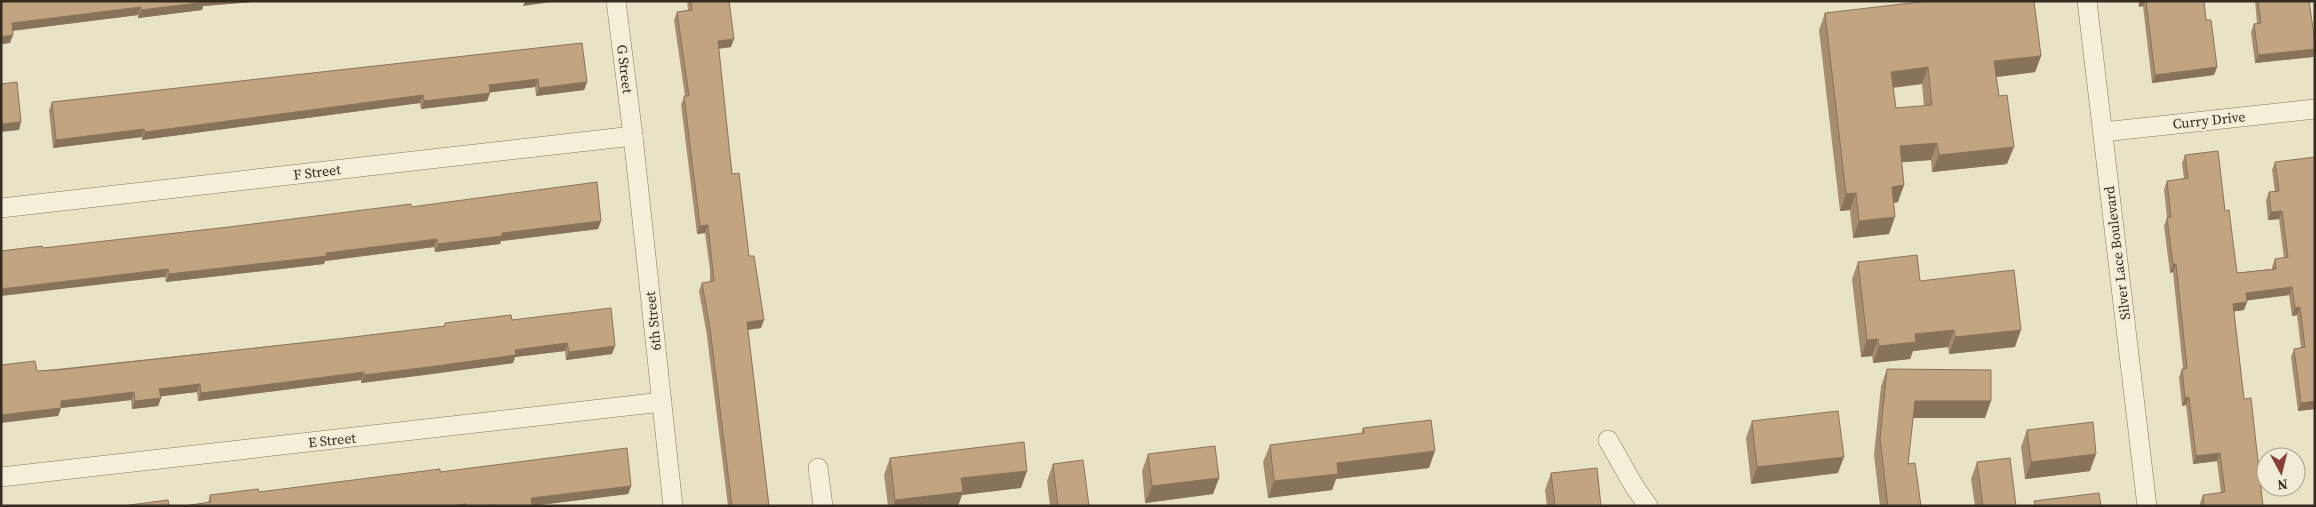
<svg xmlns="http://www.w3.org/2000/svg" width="2316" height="507" viewBox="0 0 2316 507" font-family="'Source Serif 4',serif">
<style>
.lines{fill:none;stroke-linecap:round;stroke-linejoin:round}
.minor-casing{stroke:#82755e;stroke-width:20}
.minor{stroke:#f4f0d8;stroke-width:19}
.wall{fill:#a78d6f;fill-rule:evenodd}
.shaded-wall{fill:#88735a}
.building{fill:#c2a481;stroke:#88735a;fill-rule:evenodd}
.labels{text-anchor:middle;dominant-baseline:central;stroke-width:4.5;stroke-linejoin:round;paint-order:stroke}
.street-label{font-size:14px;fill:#342c20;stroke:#f1ecd5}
</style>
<rect width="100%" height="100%" fill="#e9e3c6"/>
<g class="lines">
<defs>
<g id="minor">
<path d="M616,1l17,135 40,370"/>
<path d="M2087,1l60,505"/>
<path d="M2103,132l212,-23"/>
<path d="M1,208l632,-72"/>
<path d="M1608,440l26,46 14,20"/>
<path d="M818,468l5,38"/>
<path d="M1,477l661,-75"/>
</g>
</defs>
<use href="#minor" class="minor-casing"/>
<use href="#minor" class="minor"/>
</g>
<g class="wall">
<path d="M1,1h266l-64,5 -1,4 -64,8v-3l-125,16 -3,12 -9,1z"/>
<path d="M687,1h42l2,46 -13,2 14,125 17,82 12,72 -13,2 21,176h-41l-21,-170 -8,-45 3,-8 8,-1v-12l-5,-37 -8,1 -16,-130 4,-8 -11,-76 3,-8 11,-2z"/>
<path d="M2138,1h66l2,19 11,47 -3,8 -62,8 -9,-77 -4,1z"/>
<path d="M2255,1h54l4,56 -58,6 -4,-31 3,-8 3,-1z"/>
<path d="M1825,13l216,43 -6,16 -39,5 11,87 -75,8 -1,-12 -30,2 -3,40 -4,1 -5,31 -36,4 -3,-28 -10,1 -21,-181zM1922,84l2,22 -28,2 -3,-20z"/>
<path d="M582,43l5,39 -3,8 -48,6 -1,-9 -45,5 -3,9 -66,8 -1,-6 -278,37v-3l-89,11 -4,-38 3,-8z"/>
<path d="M2185,155l40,56 12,62 35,-4v-2l3,-8 9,-1 -5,-39 -11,1 -2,-20 3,-8h6l-3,-22 3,-8 40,-5v254v-2l-17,2 -7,-54 3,-8 7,-1 -4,-33 -5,1 -3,-21 -42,5 -3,10 -10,1 10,88 19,107h-63v-3l3,-8 18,-2 -4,-32 -24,3 -7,-59 -4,1 -3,-29 3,-8h1l-10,-97 -3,1 -6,-47 3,-8 -3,-29 3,-8 17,-2 -2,-16z"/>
<path d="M411,207l190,14 -3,8 -97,12 -1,3 -65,8 -1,-5 -109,14 -1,3 -158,18 -1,-5 -122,-29z"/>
<path d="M1858,262l62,19 95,66 -66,7 -1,-7 -35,4 -3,8 -37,4 -1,-7 -11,1 -9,-78z"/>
<path d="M512,320l100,34 -46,6 -1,-9 -50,6 -2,6 -87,12 -65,8v-3l-163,21 -1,-9 -37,4 1,2 -3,8 -26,3 -1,-9 -70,8 -3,8 -21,-45 300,-32 107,-13 1,-3z"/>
<path d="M1887,369l98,49h-72l-5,46 13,42h-41l-6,-51 7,-69z"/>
<path d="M1752,421l86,52 -87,11 -5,-46z"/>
<path d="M1363,428l66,40 -93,11 -4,11 -64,8 -5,-36 7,-17 91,-11z"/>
<path d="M2027,430l63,41 -65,8 -4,-32z"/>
<path d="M1148,454l71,24 -6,16 -68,9 -3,-32z"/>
<path d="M890,458l131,30 -59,7 -4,11h-70l-4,-31z"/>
<path d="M1977,462l39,44h-41l-4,-27z"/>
<path d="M1053,464l36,42h-39l-3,-25z"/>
<path d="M440,472l191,14 -3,8 -96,12h-349l25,-3 2,-8 49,-3z"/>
<path d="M1551,473l50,33h-54l-2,-16z"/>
</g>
<g class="shaded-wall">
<path d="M203,1h64l-64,5 -1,4 -64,8 3,-8z"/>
<path d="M525,1h34l-36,5z"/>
<path d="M2141,1h4l-2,5 -4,1z"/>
<path d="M141,7l-3,8 -129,16 3,-8z"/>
<path d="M13,35l-3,8 -9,1v-7z"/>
<path d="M734,39l-3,8 -16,2 3,-8z"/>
<path d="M2315,49v2l-2,6 -58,6 3,-8z"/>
<path d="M2041,56l-6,16 -47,6 6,-17z"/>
<path d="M1928,67l-6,17 -37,4 6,-16z"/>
<path d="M2217,67l-3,8 -62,8 3,-8z"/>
<path d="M538,79l-3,8 -49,6 3,-8z"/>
<path d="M587,82l-3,8 -48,6 3,-8z"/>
<path d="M490,93l-3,8 -66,8 3,-8z"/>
<path d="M423,95l-3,8 -278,37 3,-8z"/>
<path d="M21,122l-2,8 -18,2v-8z"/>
<path d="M144,129l-2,8 -89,11 3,-8z"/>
<path d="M1937,143l-6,17 -37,3 6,-17z"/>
<path d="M2014,147l-7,17 -75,8 7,-17z"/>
<path d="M1904,185l-6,17 -12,2 6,-17z"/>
<path d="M1856,193l-6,17 -10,1 6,-17z"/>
<path d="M2282,211l-3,8 -11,1 3,-8z"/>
<path d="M1895,217l-6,17 -36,4 6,-17z"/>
<path d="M601,221l-3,8 -97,12 -1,3 -65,8 3,-8 64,-11z"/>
<path d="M708,225l-3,8 -8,1 3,-8z"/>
<path d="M437,239l-3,8 -109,14 -1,3 -158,18 3,-8 157,-21z"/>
<path d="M2173,264h3l-3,8 -3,1z"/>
<path d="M168,269l-3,8 -164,19v-7z"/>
<path d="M2292,287l-3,8 -46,6 3,-8z"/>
<path d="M2247,302l-3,8 -14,2 3,-8z"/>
<path d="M2300,307l-3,8 -5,1 3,-8z"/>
<path d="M764,320l-3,8 -17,2 3,-8z"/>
<path d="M1954,330l-6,17 -35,4 -3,8 -37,4 6,-17 36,-12z"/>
<path d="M2021,330l-6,17 -66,7 6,-17z"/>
<path d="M1878,339l-6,17 -11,1 6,-17z"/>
<path d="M567,343l-2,8 -50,6 -2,6 -152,20 3,-8 151,-25z"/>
<path d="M615,346l-3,8 -46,6 3,-8z"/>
<path d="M364,372l-3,8 -163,21 3,-8z"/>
<path d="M200,384l-3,8 -41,5 3,-8z"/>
<path d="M134,392l-3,8 -70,8 -3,8 -57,7v-8l60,-14z"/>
<path d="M2189,397l-3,8 -4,1 3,-8z"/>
<path d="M161,398l-3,8 -26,3 3,-8z"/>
<path d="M1915,401h76l-6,17h-77z"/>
<path d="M2315,401v8l-17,2 3,-8z"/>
<path d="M1435,451l-6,17 -93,11 -4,11 -64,8 6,-17 63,-18z"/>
<path d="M2220,453l-3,8 -24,3 3,-8z"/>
<path d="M2096,454l-6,17 -65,8 6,-17z"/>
<path d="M1844,457l-6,16 -87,11 6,-17z"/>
<path d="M1027,471l-6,17 -59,7 -4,11h-65l2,-6 66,-22z"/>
<path d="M1219,478l-6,16 -68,9 7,-17z"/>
<path d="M631,486l-3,8 -97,12v-8z"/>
<path d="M466,504v2h-17z"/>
</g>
<g class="building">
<path d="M1,1h204v1l-64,8v-3l-129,16 1,12 -12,2z"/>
<path d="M691,1h38l5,38 -16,2 14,133 7,-1 10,83h5l10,64 -17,2 22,184h-37l-22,-178 -8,-45 12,-2 -2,-19 -4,-37 -8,1 -16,-130h5l-12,-84 15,-2z"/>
<path d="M1928,1h106l7,55 -47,5 5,35 8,-1 7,52 -75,8 -2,-12 -37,3 4,39 -12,2 3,30 -36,4 -3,-28 -10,1 -21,-181zM1928,67l4,38 -36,3 -5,-36z"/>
<path d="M2146,1h58l2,19h5l6,47 -62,8z"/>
<path d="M2258,1h51l6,41v7l-57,6 -4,-31 7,-1z"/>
<path d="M582,43l5,39 -48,6 -1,-9 -49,6 1,8 -66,8 -1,-6 -278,37 -1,-3 -88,11 -4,-38z"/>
<path d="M17,82l4,40 -20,2v-40z"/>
<path d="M2218,151l7,60 4,-1 8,63 39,-4 -1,-10 13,-2 -6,-46 -11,1 -2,-20 10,-1 -4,-29 40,-5v244l-14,2 -7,-54 11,-2 -5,-40 -5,1 -3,-21 -46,6 1,9 -14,2 11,95 7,-1 12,108h-59l-1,-11 22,-3 -5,-39 -24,3 -7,-59 -4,1 -3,-29 5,-1 -11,-104h-3l-6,-46 4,-1 -4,-36 21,-3 -3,-23z"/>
<path d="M597,182l4,39 -99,12v3l-64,8 -1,-5 -111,14 1,3 -158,18 -1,-5 -167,20v-38l41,-5 1,2 186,-21 182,-23v3z"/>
<path d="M1917,255l3,26 94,-11 7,60 -66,7 -1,-7 -39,4 1,8 -37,4 -1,-7 -11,1 -9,-78z"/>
<path d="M611,308l4,38 -46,6 -2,-9 -52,7 1,5 -87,12 -65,8v-3l-163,21 -1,-9 -41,5 2,9 -26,3 -1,-9 -73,9v7l-60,7v-50l34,-4 2,10 20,-1 280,-31 108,-13v-3l66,-8 1,5z"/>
<path d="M1887,369l104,1v31h-76l-7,63 7,-1 6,43h-33l-8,-68z"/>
<path d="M1838,411l6,46 -87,10 -5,-46z"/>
<path d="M1431,420l4,31 -98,12 1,11 -64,7 -4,-36 94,-12 -1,-5z"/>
<path d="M2093,422l3,32 -65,8 -4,-32z"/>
<path d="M1024,442l3,29 -66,7 2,14 -68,8 -5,-42z"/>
<path d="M1215,446l4,32 -67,8 -4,-32z"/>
<path d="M627,448l4,38 -100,12 1,8h-36v-1l-29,1 -1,-2 -17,2h-266l28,-4 -1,-7 48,-6 1,3 181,-23v3z"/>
<path d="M2010,458l6,48h-33l-6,-44z"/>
<path d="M1083,460l6,46h-31l-5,-42z"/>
<path d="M1597,468l4,38h-46l-4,-33z"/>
<path d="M2099,493l2,13h-66l-1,-5z"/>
<path d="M168,500l1,6h-47z"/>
</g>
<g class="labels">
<g class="street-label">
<text transform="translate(625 69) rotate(83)">G Street</text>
<text transform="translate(2209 120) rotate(-6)">Curry Drive</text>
<text transform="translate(317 172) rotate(-7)">F Street</text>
<text transform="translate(2117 253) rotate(-97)">Silver Lace Boulevard</text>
<text transform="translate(653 321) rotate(-96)">6th Street</text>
<text transform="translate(332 440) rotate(-6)">E Street</text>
</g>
</g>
<rect width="2316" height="507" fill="none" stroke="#342c20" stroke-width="5"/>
<g transform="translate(2281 472) rotate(173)"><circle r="24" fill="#f1ecd5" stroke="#a59f8d"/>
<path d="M0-4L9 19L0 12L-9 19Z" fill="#893f35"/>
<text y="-8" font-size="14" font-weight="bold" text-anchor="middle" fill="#342c20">N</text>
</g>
</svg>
